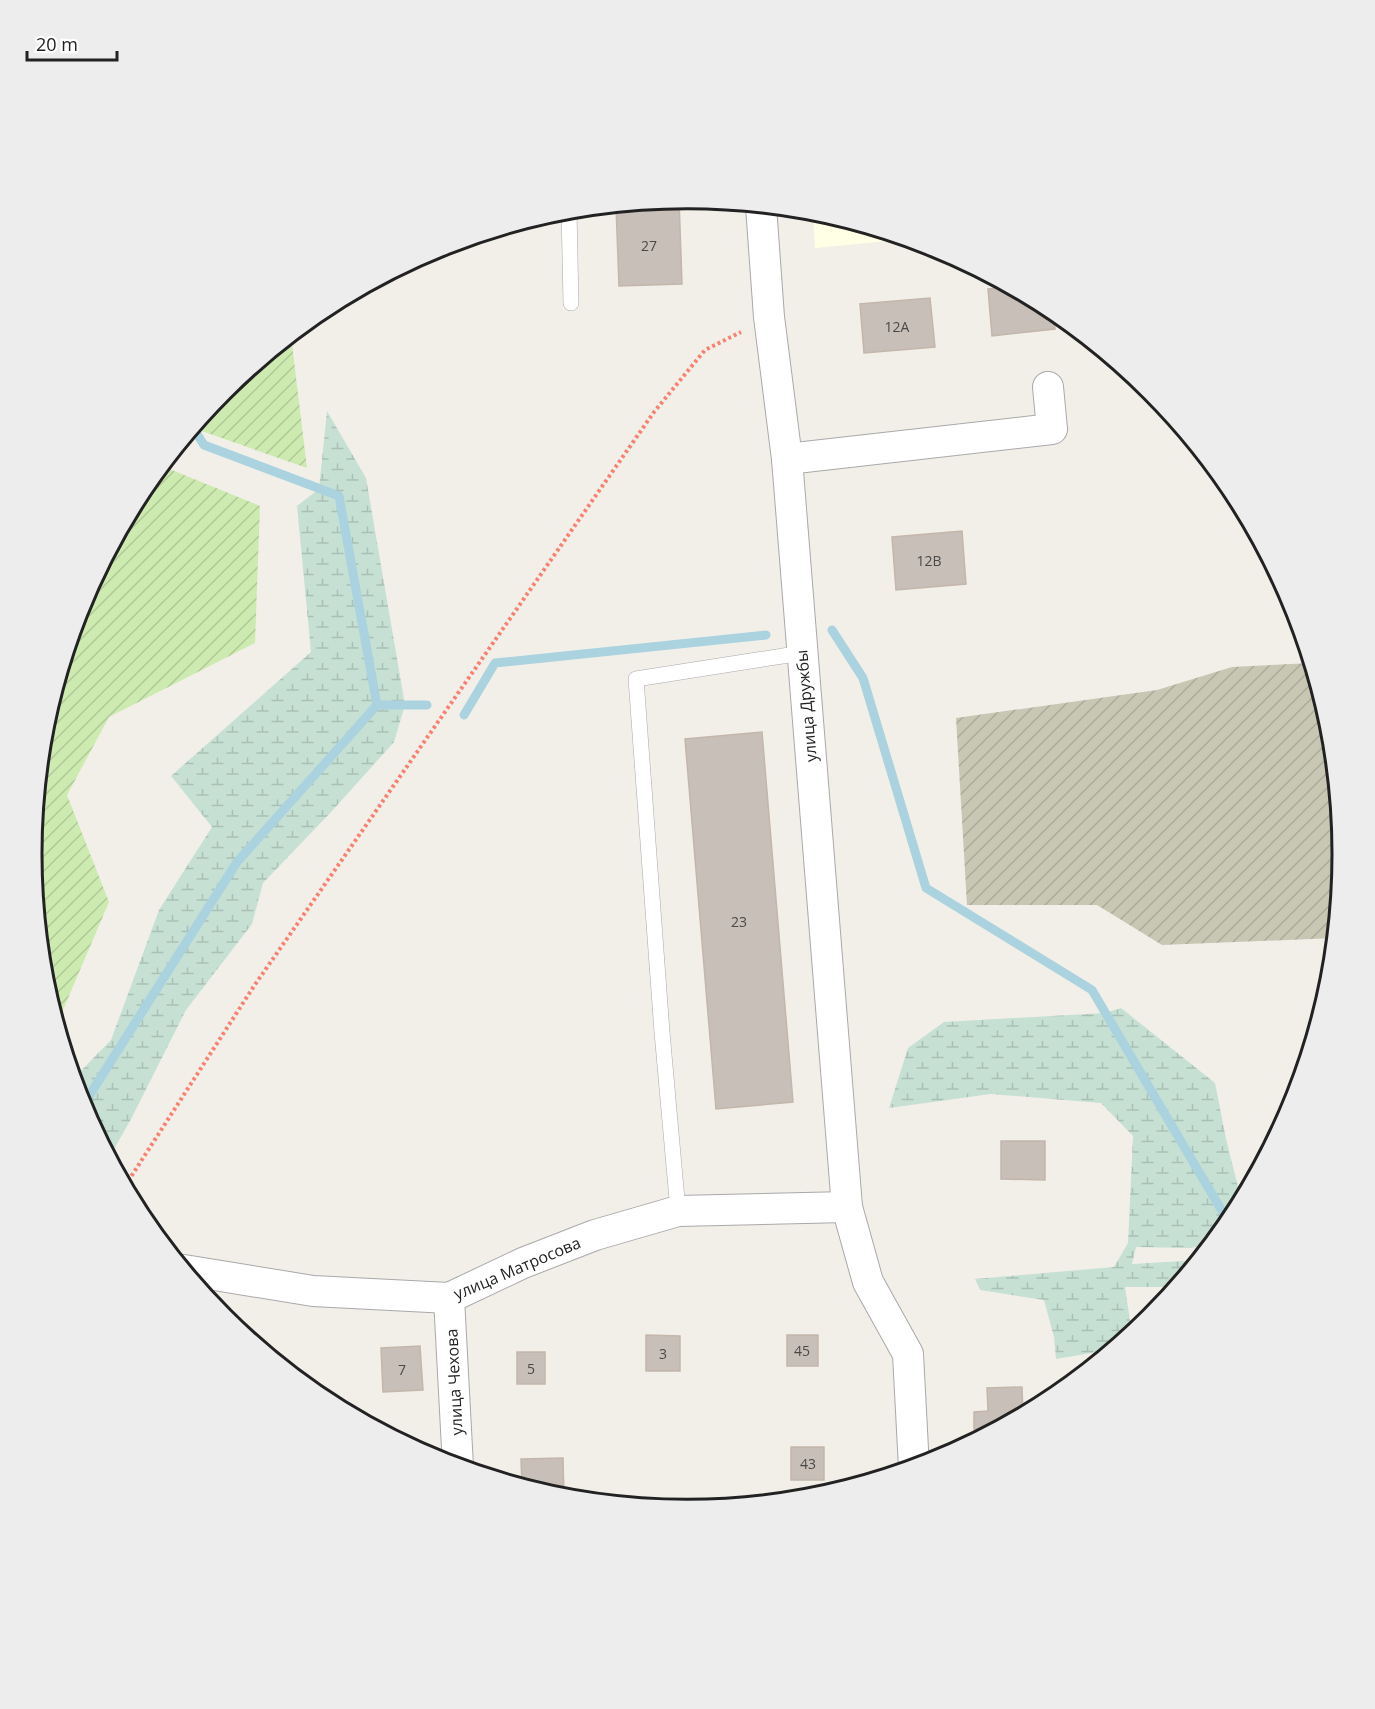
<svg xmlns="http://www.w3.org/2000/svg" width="1375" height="1709" viewBox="0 0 1375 1709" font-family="'Open Sans',sans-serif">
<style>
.education{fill:#ffffe5}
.construction{fill:url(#construction-furrows)}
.wetland{fill:url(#wetland-marsh)}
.garden{fill:url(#garden-furrows)}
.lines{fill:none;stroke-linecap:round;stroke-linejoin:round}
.stream{stroke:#aad3df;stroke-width:9}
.building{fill:#c7bfb8;stroke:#c4b6ab;stroke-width:1.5}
.lane-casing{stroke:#a9a9a9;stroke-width:16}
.street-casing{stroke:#a9a9a9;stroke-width:32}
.path{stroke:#fa8072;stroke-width:4;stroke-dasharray:3 3;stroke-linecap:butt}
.lane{stroke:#fff;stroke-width:15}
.street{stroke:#fff;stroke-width:30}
.labels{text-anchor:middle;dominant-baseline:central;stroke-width:4.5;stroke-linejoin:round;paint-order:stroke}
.number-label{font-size:14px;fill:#4b4948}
.street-label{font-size:16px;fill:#222;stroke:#fff}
.rim{fill:none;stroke:#222;stroke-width:3}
</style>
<defs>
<pattern id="construction-furrows" width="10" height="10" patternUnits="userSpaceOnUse" patternTransform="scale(1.5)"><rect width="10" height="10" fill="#c7c7b4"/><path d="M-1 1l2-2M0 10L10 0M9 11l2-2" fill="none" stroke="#abab9a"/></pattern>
<pattern id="wetland-marsh" width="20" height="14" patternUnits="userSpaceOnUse" patternTransform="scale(1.5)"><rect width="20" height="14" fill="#c6e0d4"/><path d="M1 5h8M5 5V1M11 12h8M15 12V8" fill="none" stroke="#aac0b6"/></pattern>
<pattern id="garden-furrows" width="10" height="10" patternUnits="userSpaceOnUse" patternTransform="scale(1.5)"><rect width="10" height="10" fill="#cdebb0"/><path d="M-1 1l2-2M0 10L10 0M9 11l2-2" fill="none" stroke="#b0c997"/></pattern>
</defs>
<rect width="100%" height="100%" fill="#f2efe9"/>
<path class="education" d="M813,211h3l92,28 -93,9z"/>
<path class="construction" d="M1312,663l19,64 12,128 -8,83 -173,7 -65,-40h-130l-11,-187 201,-28 75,-23z"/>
<g class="wetland">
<path d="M327,411l39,67 39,227 -11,37 -62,69 -69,72 -11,41 -66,86 -55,109 -22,39 -28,-53 -8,-26 38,-39 48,-130 53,-83 -41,-51 140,-124 -14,-146 22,-17z"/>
<path d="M1121,1008l94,75 11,56 16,64 -9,16 -21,25 -22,4 -54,-1 -4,17 68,-4 -23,27h-52l7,47 -18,15 -58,10 -2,-22 -10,-37 -64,-10 -5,-11 139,-12 14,-24 5,-107 -32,-33 -110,-9 -102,14 19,-60 36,-26 161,-9z"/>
</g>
<g class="garden">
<path d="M291,336l16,132 -114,-40 31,-38z"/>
<path d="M162,466l98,40 -5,137 -146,74 -42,78 42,107 -52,122 -13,-42 -12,-127 12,-129 38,-123 60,-113z"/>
</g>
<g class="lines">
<g class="stream">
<path d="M193,428l11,17 135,51 38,209h50"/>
<path d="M832,630l31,48 63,210 166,102 137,233"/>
<path d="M464,715l31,-52 271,-28"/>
<path d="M82,1107l155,-245 140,-157"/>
</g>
</g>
<g class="building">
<path d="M679,199l3,85 -63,2 -3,-80z"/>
<path d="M1011,287l42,23 2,19 -63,7 -4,-47z"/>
<path d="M930,298l5,49 -71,6 -4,-49z"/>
<path d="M962,531l4,53 -70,6 -4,-53z"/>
<path d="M762,732l31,370 -77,7 -31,-370z"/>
<path d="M1001,1141h44v39l-44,-1z"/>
<path d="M646,1335l34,1v35h-34z"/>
<rect x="787" y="1335" width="31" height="31"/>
<path d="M420,1346l3,44 -40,2 -2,-44z"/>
<rect x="517" y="1352" width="28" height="32"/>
<path d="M1022,1387l1,28 -34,18v-4h-15v-17l14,-1 -1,-23z"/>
<rect x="791" y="1447" width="33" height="33"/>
<path d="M563,1458l1,40 -42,-12 -1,-27z"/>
</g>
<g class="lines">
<defs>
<g id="lane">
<path d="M569,210l2,93"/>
<path d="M678,1211l-16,-179 -26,-353 166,-26"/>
</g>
<g id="street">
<path d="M761,206l8,111 18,142 60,748 21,75 40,72 6,114"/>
<path d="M787,459l265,-30 -4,-42"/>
<path d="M184,1270l129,21 136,7 74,-35 72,-28 83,-24 169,-4"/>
<path d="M449,1298l9,169"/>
</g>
</defs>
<use href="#lane" class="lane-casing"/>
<use href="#street" class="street-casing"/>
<path class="path" d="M125,1186l129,-200 400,-574 51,-62 36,-18"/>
<use href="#lane" class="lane"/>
<use href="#street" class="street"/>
</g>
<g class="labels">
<g class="number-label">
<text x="649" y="245">27</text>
<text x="897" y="326">12А</text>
<text x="929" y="560">12В</text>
<text x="739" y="921">23</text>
<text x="802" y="1350">45</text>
<text x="663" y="1353">3</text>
<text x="531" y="1368">5</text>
<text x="402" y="1369">7</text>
<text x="808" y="1463">43</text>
</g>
<g class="street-label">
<text transform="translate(806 706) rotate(-95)">улица Дружбы</text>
<text transform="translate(517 1268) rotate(-23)">улица Матросова</text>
<text transform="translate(454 1382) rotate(-93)">улица Чехова</text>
</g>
</g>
<path d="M0 0H1375V1709H0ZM42 854a645 645 0 1 1 1290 0a645 645 0 1 1-1290 0Z" fill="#ededed" fill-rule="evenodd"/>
<path class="rim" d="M42 854a645 645 0 1 1 1290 0a645 645 0 1 1-1290 0Z"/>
<path d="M27 51v9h90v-9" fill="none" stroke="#222222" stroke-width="3"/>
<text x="36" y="51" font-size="18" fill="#222222" stroke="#ffffff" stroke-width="4.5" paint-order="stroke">20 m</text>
</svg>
